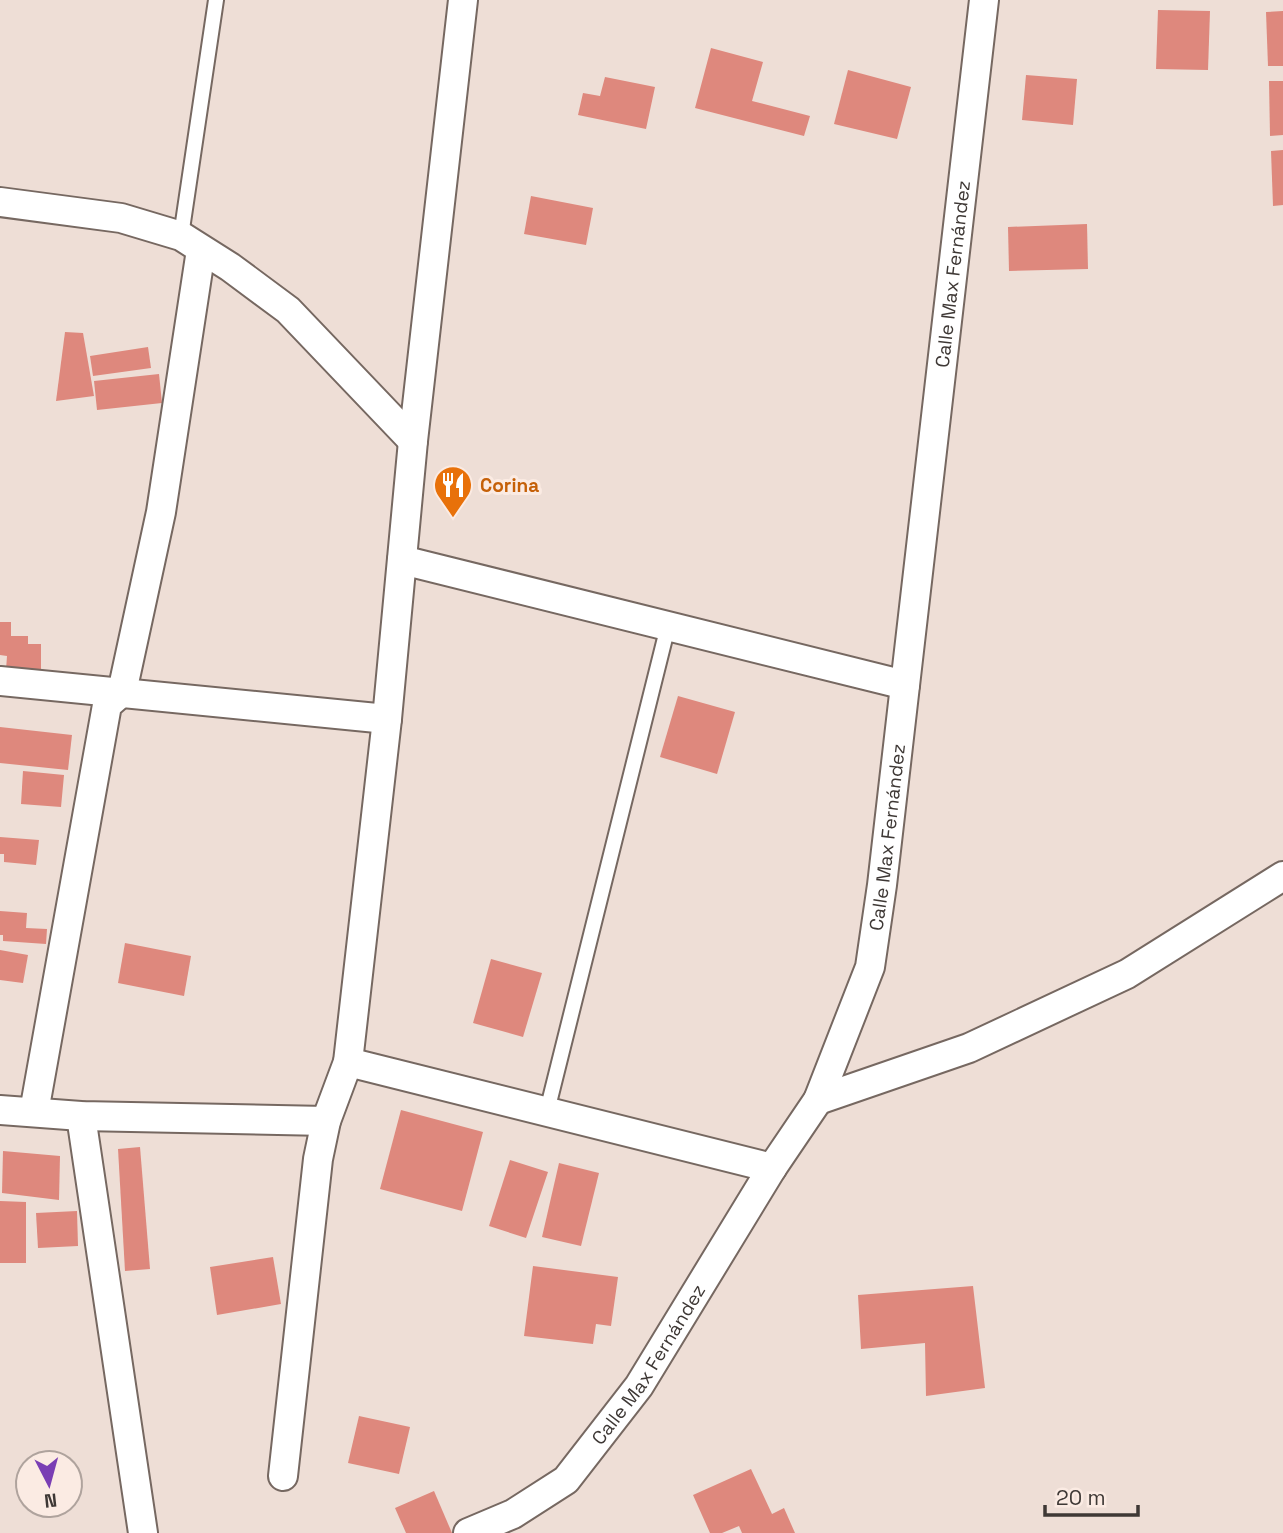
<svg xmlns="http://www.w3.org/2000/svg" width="1283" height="1533" viewBox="0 0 1283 1533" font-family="'Space Grotesk',sans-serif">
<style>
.building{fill:#de887d}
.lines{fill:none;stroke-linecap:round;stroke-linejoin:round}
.service-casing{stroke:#766861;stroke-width:18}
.minor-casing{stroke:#766861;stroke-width:32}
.service{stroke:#fff;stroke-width:14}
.minor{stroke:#fff;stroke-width:28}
.labels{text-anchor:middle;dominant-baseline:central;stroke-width:6;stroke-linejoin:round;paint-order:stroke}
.street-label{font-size:19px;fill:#3e3835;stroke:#fbebe3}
.food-label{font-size:19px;font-weight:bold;fill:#c56008;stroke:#fbebe3;text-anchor:start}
</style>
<rect width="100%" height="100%" fill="#eeded6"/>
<g class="building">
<path d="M1158,10l52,1 -2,59 -52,-1z"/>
<path d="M1283,11v55h-15l-2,-54z"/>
<path d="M711,48l52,14 -11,39 58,15 -6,20 -109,-28z"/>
<path d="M848,70l63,17 -14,52 -63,-15z"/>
<path d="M1026,75l51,4 -4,46 -51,-5z"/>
<path d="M605,77l50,10 -9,42 -68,-14 5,-22 17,3z"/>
<path d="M1269,81h14v54l-13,1z"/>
<path d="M1283,150v55l-10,1 -2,-55z"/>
<path d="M531,196l62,12 -7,37 -62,-11z"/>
<path d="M1087,224l1,45 -79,2 -1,-44z"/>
<path d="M65,332l18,1 11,63 -38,5z"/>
<path d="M148,347l3,21 -58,8 -3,-20z"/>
<path d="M159,374l3,29 -65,7 -3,-29z"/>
<path d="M0,622h11v14h17v8h13v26h-35l1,-14 -7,-1z"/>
<path d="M678,696l57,16 -18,62 -57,-17z"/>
<path d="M0,727l72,8 -4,35 -68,-7z"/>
<path d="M23,771l41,4 -3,32 -40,-3z"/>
<path d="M0,837l39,3 -3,25 -32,-3v-8h-4z"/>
<path d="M0,911l27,2 -1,15 21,1 -1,15 -43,-3v-6h-3z"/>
<path d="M125,943l66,13 -7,40 -66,-13z"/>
<path d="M0,950l28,5 -5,28 -23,-3z"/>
<path d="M491,959l51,14 -19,64 -50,-14z"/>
<path d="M401,1110l82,22 -21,79 -82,-22z"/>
<path d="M140,1147l10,122 -25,2 -7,-122z"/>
<path d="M3,1151l57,5 -1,44 -57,-7z"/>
<path d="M510,1160l38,12 -22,66 -37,-12z"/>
<path d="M559,1163l40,10 -18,73 -39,-9z"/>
<path d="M0,1201l26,1v61h-26z"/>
<path d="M77,1211l1,35 -40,2 -2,-35z"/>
<path d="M273,1257l8,47 -64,11 -7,-48z"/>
<path d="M533,1266l85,11 -7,49 -15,-2 -3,20 -69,-8z"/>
<path d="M973,1286l12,102 -59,8 -1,-53 -64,6 -3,-54z"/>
<path d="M359,1416l51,11 -11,47 -51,-11z"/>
<path d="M751,1469l21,45 12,-6 11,25h-53l-3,-7 -17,7h-12l-17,-38z"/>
<path d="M434,1491l18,42h-46l-11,-25z"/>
</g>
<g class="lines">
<defs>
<g id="service">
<path d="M181,236l35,-236"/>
<path d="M547,1111l121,-485"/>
</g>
<g id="minor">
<path d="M0,202l121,16 60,18 49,31 58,43 125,131"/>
<path d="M402,560l503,125"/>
<path d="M0,681l387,38"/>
<path d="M348,1062l424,106"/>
<path d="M818,1100l151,-52 158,-74 156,-98"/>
<path d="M0,1110l81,6 245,5"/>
<path d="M34,1112l73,-407 15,-13 39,-180 40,-262"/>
<path d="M81,1116l62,417"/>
<path d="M283,1476l35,-317 8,-38 22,-59 39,-343 26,-278 50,-441"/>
<path id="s1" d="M468,1533l45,-19 53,-34 73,-94 133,-218 46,-68 52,-133 12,-82 102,-885"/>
</g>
</defs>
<use href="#service" class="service-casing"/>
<use href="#minor" class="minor-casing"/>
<use href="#service" class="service"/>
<use href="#minor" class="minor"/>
</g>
<defs>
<symbol id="restaurant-pin" viewBox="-11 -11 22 30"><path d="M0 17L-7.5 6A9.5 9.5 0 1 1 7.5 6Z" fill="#e8710a" stroke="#fbebe3"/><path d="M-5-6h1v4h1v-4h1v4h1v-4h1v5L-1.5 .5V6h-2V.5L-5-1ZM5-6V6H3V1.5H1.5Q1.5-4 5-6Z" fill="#fff"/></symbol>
</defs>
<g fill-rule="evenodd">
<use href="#restaurant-pin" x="431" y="463" width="44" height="60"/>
</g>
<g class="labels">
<g class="street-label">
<text stroke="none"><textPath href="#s1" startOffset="1409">Calle Max Fernández</textPath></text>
<text stroke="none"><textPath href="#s1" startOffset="842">Calle Max Fernández</textPath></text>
<text stroke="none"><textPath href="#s1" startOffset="254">Calle Max Fernández</textPath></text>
</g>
<g class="food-label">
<text x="480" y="485">Corina</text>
</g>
</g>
<g transform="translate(49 1484) rotate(174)"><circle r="33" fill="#fbebe3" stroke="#afa39d" stroke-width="2"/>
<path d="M0-5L12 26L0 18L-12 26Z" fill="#7a3eb4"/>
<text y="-10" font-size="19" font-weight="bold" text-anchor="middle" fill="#3e3835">N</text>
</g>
<path d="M1045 1505v10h93v-10" fill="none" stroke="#3e3835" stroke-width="3.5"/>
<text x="1056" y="1505" font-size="21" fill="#3e3835" stroke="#fbebe3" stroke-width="5" paint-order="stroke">20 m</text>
</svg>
